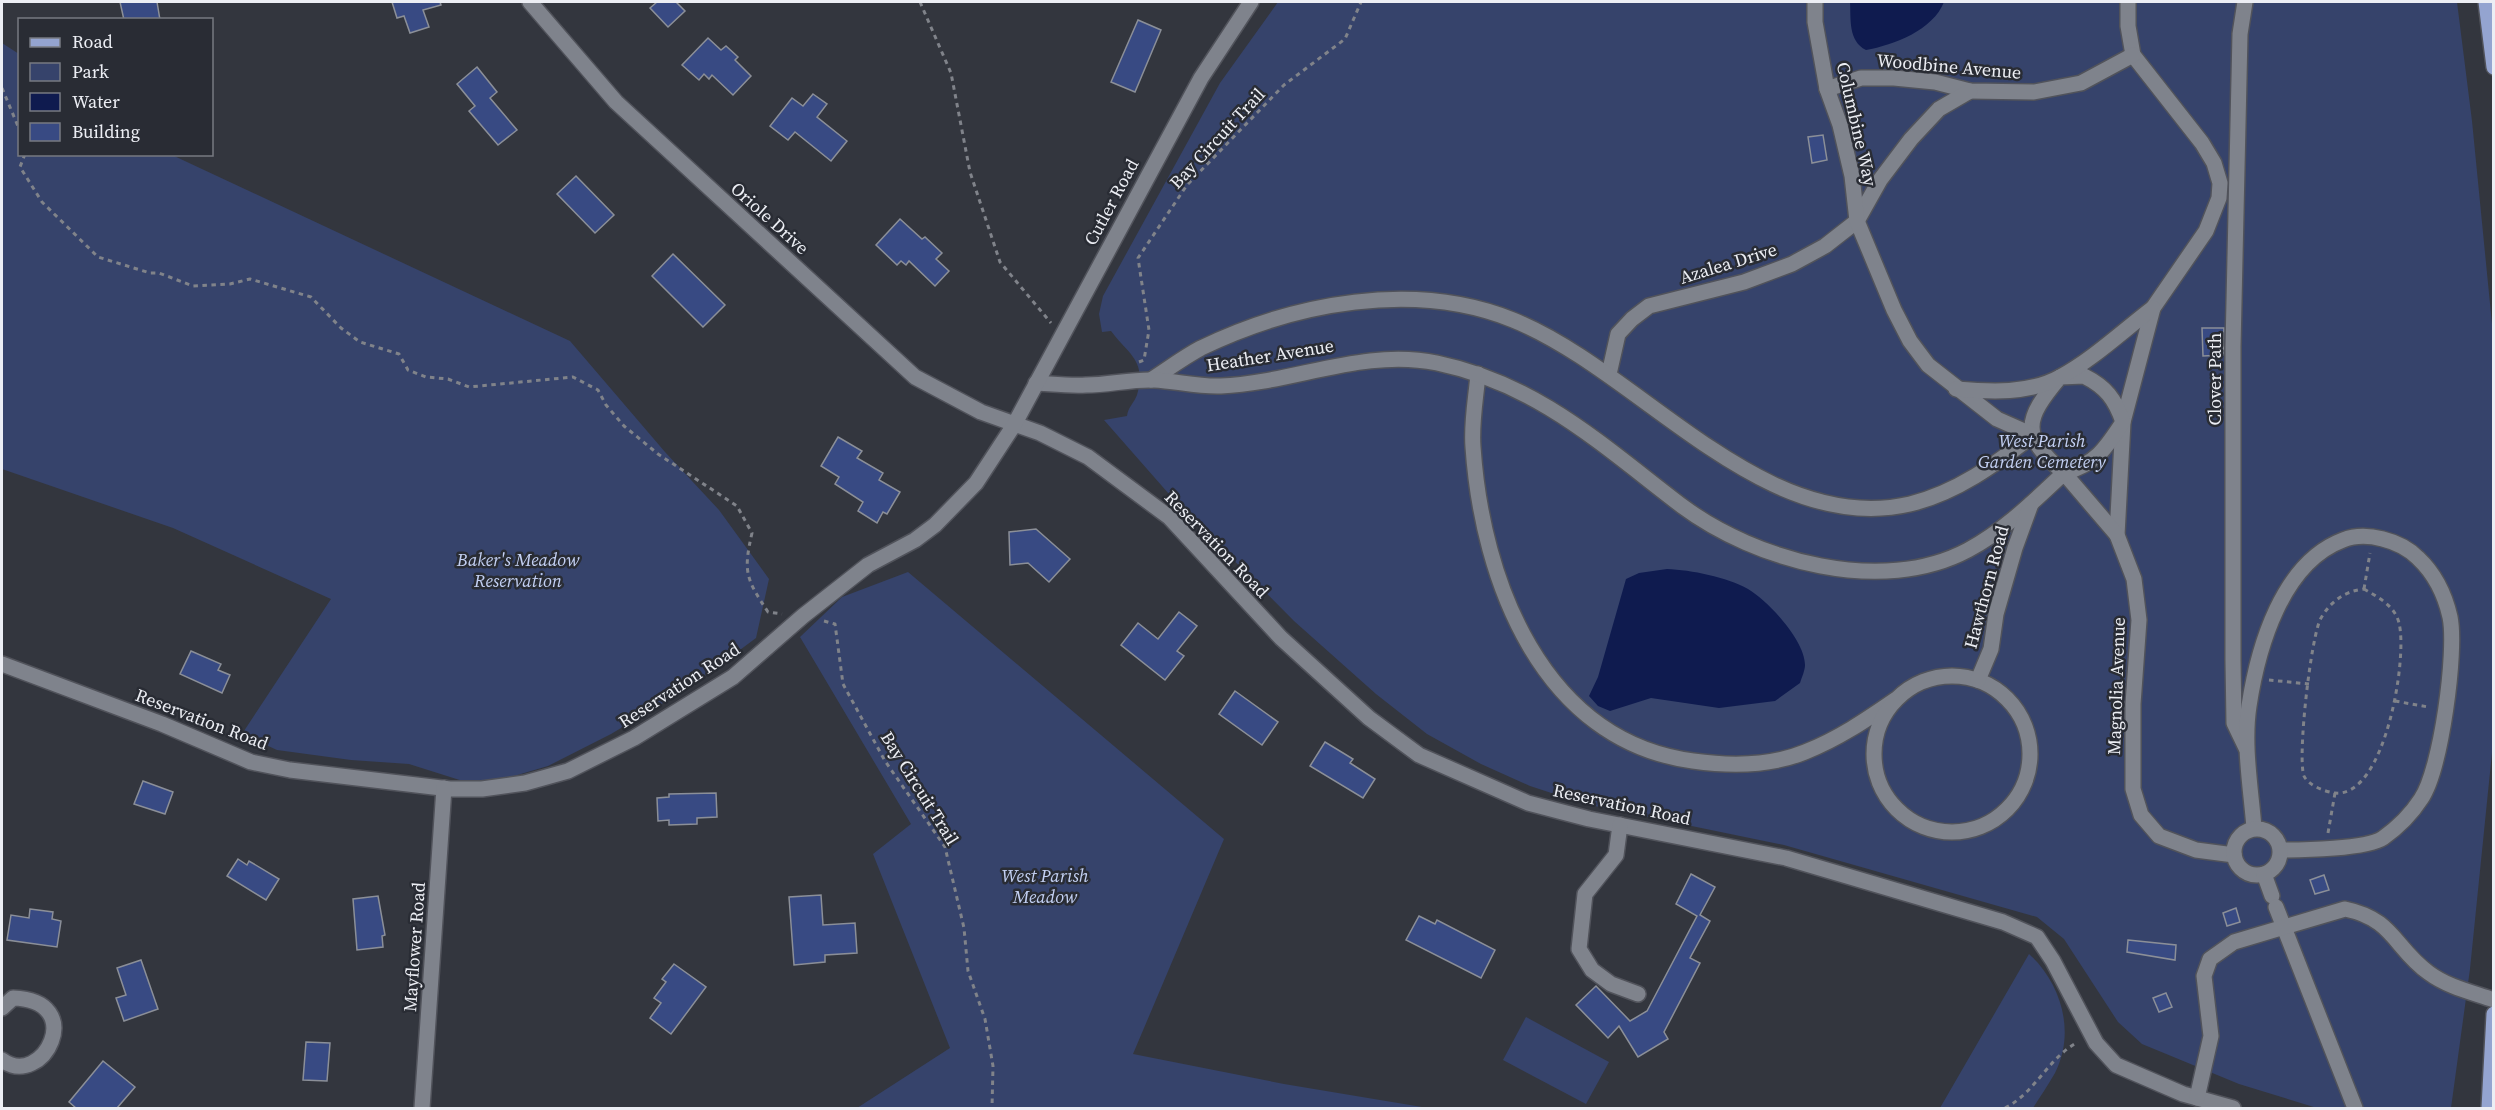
<svg xmlns="http://www.w3.org/2000/svg" width="2495" height="1110" viewBox="0 0 2495 1110" font-family="'Source Serif 4',serif">
<style>
.green{fill:#36436b}
.water{fill:#0f1b4f}
.building{fill:#384a83;stroke:#8b8f98;stroke-width:1.5}
.lines{fill:none;stroke-linecap:round;stroke-linejoin:round}
.minor-casing{stroke:#51535b;stroke-width:18}
.major-casing{stroke:#51535b;stroke-width:18}
.path{stroke:#80838a;stroke-width:3;stroke-dasharray:4.5 4.5;stroke-linecap:butt}
.minor{stroke:#7f838c;stroke-width:15}
.major{stroke:#94a4d0;stroke-width:15}
.labels{text-anchor:middle;dominant-baseline:central;stroke-width:5;stroke-linejoin:round;paint-order:stroke}
.street-label{font-size:18px;fill:#eceef4;stroke:#292c34}
.park-label{font-size:18px;font-style:italic;fill:#c3d0f3;stroke:#292c34}
</style>
<rect width="100%" height="100%" fill="#33363e"/>
<g class="green">
<path d="M1278,2h1179l15,119 21,213 1,399 -24,236 -19,139h-134l-78,-24 -97,-40 -24,-22 -54,-83 -27,-22 -253,-72 -199,-41 -55,-18 -49,-22 -54,-30 -51,-40 -82,-73 -118,-119 -72,-82 23,-4c1,-9 7,-13 10,-21 10,-35 -9,-41 -26,-64l-9,1 -3,-18 4,-18 117,-213z"/>
<path d="M2,43l17,11 1,100 152,1 398,186 95,111 54,58 50,69 -13,59 -66,49 -79,47 -63,32 -58,17 -24,-1 -57,-18 -58,-4 -74,-10 -35,-16 89,-135 -158,-71 -171,-59z"/>
<path d="M908,572l316,267 -91,215 151,30 144,24h-571l93,-60 -77,-194 38,-30 -111,-187 42,-40z"/>
<path d="M2029,954c32,29 47,78 26,119 -7,12 -15,24 -22,35h-93z"/>
<path d="M1526,1017l83,45 -23,42 -83,-44z"/>
</g>
<g class="water">
<path d="M1850,2h94c-11,28 -50,43 -78,48 -18,-9 -15,-31 -16,-48z"/>
<path d="M1667,569c24,1 60,8 81,20 20,12 57,51 57,76 0,5 -3,12 -5,18l-25,18 -56,7 -68,-10 -41,13 -12,-5 -9,-10 9,-19 28,-98 13,-6z"/>
</g>
<g class="building">
<path d="M120,2h37l3,18h-36z"/>
<path d="M392,2h48l1,3 -18,5 6,17 -19,6 -6,-17 -7,2z"/>
<path d="M657,2h19l9,9 -17,16 -18,-19z"/>
<path d="M1138,20l23,10 -26,62 -24,-10z"/>
<path d="M708,38l13,12 5,-4 12,11 -3,3 16,16 -18,19 -21,-20 -3,4 -5,-5 -5,6 -17,-15z"/>
<path d="M477,67l20,25 -7,6 27,32 -19,15 -29,-34 6,-5 -18,-22z"/>
<path d="M813,94l14,10 -10,13 30,24 -16,20 -36,-29 -7,8 -18,-14 22,-28 11,8z"/>
<path d="M1823,135l4,25 -15,3 -4,-26z"/>
<path d="M576,176l38,39 -19,18 -38,-39z"/>
<path d="M900,219l22,20 3,-2 17,16 -6,6 13,12 -14,15 -26,-25 -3,4 -5,-4 -4,4 -21,-20z"/>
<path d="M673,254l52,51 -22,22 -51,-51z"/>
<path d="M2202,328h22l-1,27 -20,1z"/>
<path d="M838,437l24,14 -5,7 26,15 -4,7 21,12 -13,22 -4,-2 -6,11 -19,-12 5,-9 -28,-18 4,-7 -18,-11z"/>
<path d="M1036,529l34,30 -21,23 -21,-19 -18,2 -1,-33z"/>
<path d="M1179,612l18,14 -20,25 7,5 -19,24 -44,-35 17,-22 20,16z"/>
<path d="M191,651l30,13 -3,6 12,5 -8,18 -42,-19z"/>
<path d="M1235,691l43,31 -16,23 -43,-31z"/>
<path d="M1325,742l28,17 -3,4 25,16 -12,19 -53,-32z"/>
<path d="M143,781l30,11 -8,22 -31,-10z"/>
<path d="M716,793l1,24 -20,1v6l-28,1v-5l-11,1 -1,-23 12,-1v-3z"/>
<path d="M238,859l9,6 2,-4 30,18 -13,21 -39,-24z"/>
<path d="M1691,874l24,13 -15,28 10,6 -20,37 10,5 -36,69 4,7 -30,18 -19,-31 -11,12 -32,-33 20,-19 34,35 17,-10 50,-95 -21,-12z"/>
<path d="M2324,875l5,15 -14,4 -5,-14z"/>
<path d="M821,895l2,30 32,-2 2,30 -32,2v7l-31,3 -5,-68z"/>
<path d="M378,896l7,39 -3,1 1,11 -26,3 -4,-51z"/>
<path d="M2236,908l4,14 -13,4 -4,-13z"/>
<path d="M30,909l23,3 -1,7 9,2 -4,26 -50,-7 4,-25 18,3z"/>
<path d="M1419,916l16,8 2,-4 58,30 -14,28 -75,-38z"/>
<path d="M2128,940l48,5 -1,15 -48,-8z"/>
<path d="M141,960l17,49 -34,12 -8,-23 10,-3 -9,-27z"/>
<path d="M674,964l32,23 -35,47 -21,-16 11,-15 -7,-5 12,-16 -4,-3z"/>
<path d="M2166,993l6,14 -13,5 -6,-14z"/>
<path d="M306,1042l24,1 -3,38 -24,-1z"/>
<path d="M103,1061l32,26 -18,21h-41l-7,-6z"/>
</g>
<g class="lines">
<defs>
<g id="minor">
<path d="M530,2l86,100 299,275 66,35 59,21 48,24 81,60 112,121 88,80 50,37 109,48 61,16 197,39 217,64 34,15 16,24 43,82 20,22 67,29 50,14"/>
<path d="M2128,2v24l5,29 69,88 12,20 6,20 -1,15 -13,33 -53,77 -30,114 -6,113 17,44 5,41 -6,84v85l8,26 18,21 37,14 38,5"/>
<path d="M2245,2l-5,32 -7,313v313l1,63 12,25"/>
<path d="M1827,89l34,-11h33l41,4 35,9 64,1 47,-9 52,-28"/>
<path d="M1478,374c-2,24 -7,49 -5,73 9,133 69,294 220,314 36,5 78,5 112,-9 33,-13 61,-32 90,-52"/>
<path d="M1609,374l9,-40 14,-15 17,-13 95,-24 48,-18 33,-18 32,-25 23,-41 31,-41 28,-30 31,-18"/>
<path d="M2084,376c22,11 31,23 39,46 -17,26 -27,42 -59,51 -44,-38 -40,-53 -4,-96z"/>
<path d="M1151,380c17,-11 33,-23 50,-32 93,-45 213,-68 312,-28 127,51 250,218 397,184 46,-11 86,-40 123,-69l-36,-16 -69,-54 -18,-24 -16,-31 -37,-89 -5,-45 -12,-51 -13,-36 -12,-67v-20"/>
<path d="M1036,383c17,1 34,3 50,2 23,0 45,-6 68,-5 22,1 44,7 67,6 73,-3 142,-38 216,-23 101,21 166,83 245,143 74,55 200,90 286,44 36,-19 67,-50 96,-77l53,62"/>
<path d="M1956,389c35,3 73,5 104,-12 32,-17 64,-47 93,-69"/>
<path d="M2,664l160,60 89,38 39,8 160,19h32l43,-6 43,-12 66,-33 99,-61 70,-61 65,-51 47,-25 20,-15 41,-42 38,-58 187,-347 50,-76"/>
<circle cx="1952" cy="754" r="78"/>
<path d="M1978,680l13,-31 5,-35 19,-66 16,-44"/>
<path d="M1620,825l-4,30 -31,39 -6,55 13,21 19,14 27,10"/>
<path d="M2254,828c-3,-39 -11,-83 -5,-122 9,-59 33,-143 94,-166 23,-9 57,0 75,18 16,15 27,37 32,59 7,34 -9,153 -29,182 -9,14 -24,29 -38,39 -16,11 -81,12 -102,12"/>
<circle cx="2257" cy="852" r="23"/>
<path d="M2264,874l8,22"/>
<path d="M2276,907l79,201"/>
<path d="M2,1008l11,-10c76,2 30,92 -11,62"/>
<path d="M2197,1098l14,-62 -7,-60 6,-17 24,-17 111,-33c49,10 49,39 84,64 19,14 42,19 65,27"/>
<path d="M422,1108l22,-320"/>
</g>
<g id="major">
<path d="M2486,2l8,65"/>
<path d="M2489,1108l5,-94"/>
</g>
</defs>
<use href="#minor" class="minor-casing"/>
<use href="#major" class="major-casing"/>
<g class="path">
<path d="M920,2l31,71 19,99 30,90 51,61"/>
<path d="M2,88l18,43"/>
<path d="M25,154l-5,13 22,35 56,55 52,16h9l34,13 37,-2 20,-5 61,18 30,31 19,14 39,12 9,16 18,7 22,2 21,8 104,-10 25,13 8,15 18,21 34,28 79,52 15,27c-9,39 -6,46 16,79l14,2"/>
<path d="M1139,362l5,-2 5,-30 -11,-72 49,-73 97,-100 61,-46 16,-37"/>
<path d="M2364,589c14,8 31,17 35,34 9,35 -14,175 -64,170 -10,-1 -27,-8 -31,-17 -7,-18 7,-141 17,-158 10,-17 24,-27 43,-29z"/>
<path d="M2364,589l6,-36"/>
<path d="M824,621l11,3 8,60 42,77 60,86 19,81 4,43 17,48 8,47 -1,42"/>
<path d="M2269,680l40,4"/>
<path d="M2395,701l33,6"/>
<path d="M2328,833l7,-40"/>
<path d="M2005,1108c30,-15 44,-51 73,-66"/>
</g>
<use href="#minor" class="minor"/>
<use href="#major" class="major"/>
</g>
<g class="labels">
<g class="street-label">
<text transform="translate(1949 66) rotate(5)">Woodbine Avenue</text>
<text transform="translate(1857 124) rotate(77)">Columbine Way</text>
<text transform="translate(1217 138) rotate(-47)">Bay Circuit Trail</text>
<text transform="translate(1111 202) rotate(-62)">Cutler Road</text>
<text transform="translate(770 218) rotate(42)">Oriole Drive</text>
<text transform="translate(1728 263) rotate(-17)">Azalea Drive</text>
<text transform="translate(1270 355) rotate(-9)">Heather Avenue</text>
<text transform="translate(2214 379) rotate(-90)">Clover Path</text>
<text transform="translate(1217 544) rotate(46)">Reservation Road</text>
<text transform="translate(1986 587) rotate(-75)">Hawthorn Road</text>
<text transform="translate(679 685) rotate(-33)">Reservation Road</text>
<text transform="translate(2116 686) rotate(-88)">Magnolia Avenue</text>
<text transform="translate(202 719) rotate(21)">Reservation Road</text>
<text transform="translate(920 788) rotate(58)">Bay Circuit Trail</text>
<text transform="translate(1622 804) rotate(12)">Reservation Road</text>
<text transform="translate(414 947) rotate(-86)">Mayflower Road</text>
</g>
<g class="park-label">
<text x="2042" y="440">West Parish<tspan x="2042" dy="21">Garden Cemetery</tspan></text>
<text x="518" y="559">Baker's Meadow<tspan x="518" dy="21">Reservation</tspan></text>
<text x="1045" y="875">West Parish<tspan x="1045" dy="21">Meadow</tspan></text>
</g>
</g>
<rect width="2495" height="1110" fill="none" stroke="#eceef4" stroke-width="6"/>
<rect x="18" y="18" width="195" height="138" fill="#292c34" stroke="#777a81" stroke-width="1.5"/>
<rect x="30" y="38" width="30" height="9" fill="#94a4d0" stroke="#777a81" stroke-width="1.5"/>
<text x="72" y="48" font-size="18" fill="#eceef4">Road</text>
<rect x="30" y="63" width="30" height="18" fill="#36436b" stroke="#777a81" stroke-width="1.5"/>
<text x="72" y="78" font-size="18" fill="#eceef4">Park</text>
<rect x="30" y="93" width="30" height="18" fill="#0f1b4f" stroke="#777a81" stroke-width="1.5"/>
<text x="72" y="108" font-size="18" fill="#eceef4">Water</text>
<rect x="30" y="123" width="30" height="18" fill="#384a83" stroke="#777a81" stroke-width="1.5"/>
<text x="72" y="138" font-size="18" fill="#eceef4">Building</text>
</svg>
